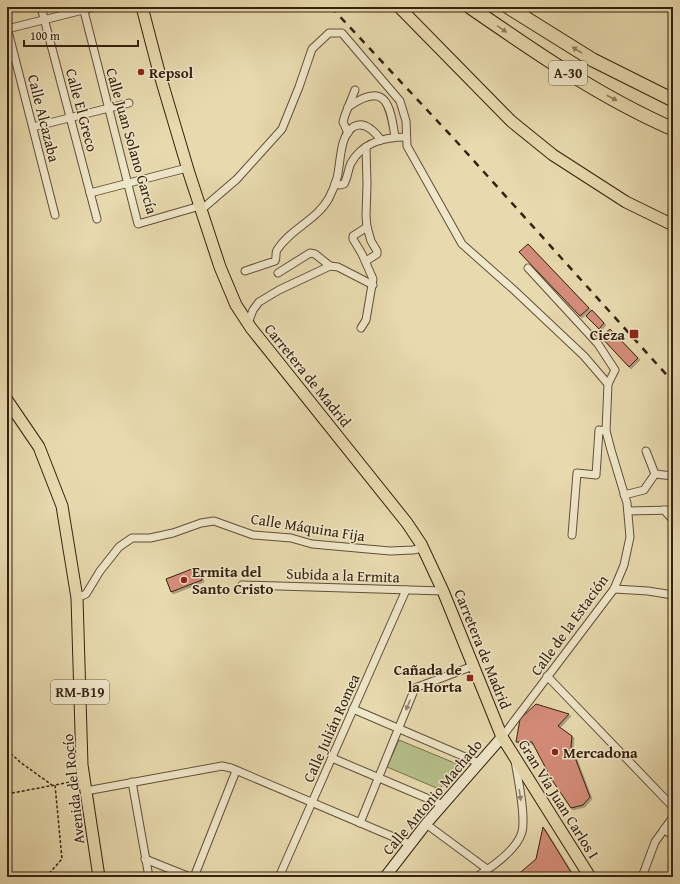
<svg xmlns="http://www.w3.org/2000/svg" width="680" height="884" viewBox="0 0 680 884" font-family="'Gentium Book Plus',serif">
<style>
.green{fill:#b6c08a;stroke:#76704c}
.building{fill:#d58d7a;stroke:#36210e;filter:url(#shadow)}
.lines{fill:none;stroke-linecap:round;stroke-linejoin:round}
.street-casing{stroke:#624f36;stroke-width:9}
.secondary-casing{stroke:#36210e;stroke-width:12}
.primary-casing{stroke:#36210e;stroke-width:13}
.highway-casing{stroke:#36210e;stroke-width:15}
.path{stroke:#36210e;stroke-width:1.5;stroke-dasharray:3 2;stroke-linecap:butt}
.street{stroke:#efe7ca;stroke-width:7}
.secondary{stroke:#efe7ca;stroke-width:10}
.primary{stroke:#e7daae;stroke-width:11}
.highway{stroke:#e7daae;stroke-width:13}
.rail{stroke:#36210e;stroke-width:2.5;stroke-dasharray:7 7;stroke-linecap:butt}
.oneway{fill:#8e7e5e}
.oneway2{fill:#92846c}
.poi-dot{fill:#8f2418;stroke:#efe7ca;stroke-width:1.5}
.labels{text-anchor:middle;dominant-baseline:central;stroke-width:3;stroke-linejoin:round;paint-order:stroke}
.shield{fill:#efe7ca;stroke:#6e5c46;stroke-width:1}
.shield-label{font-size:14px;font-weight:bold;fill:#36210e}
.poi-label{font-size:15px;font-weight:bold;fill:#36210e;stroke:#efe7ca;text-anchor:start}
.street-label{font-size:15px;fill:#36210e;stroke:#efe7ca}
</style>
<defs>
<filter id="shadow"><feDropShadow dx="2" dy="2" stdDeviation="0" flood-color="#0004"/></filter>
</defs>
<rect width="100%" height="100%" fill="#e7daae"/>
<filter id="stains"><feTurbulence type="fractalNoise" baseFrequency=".005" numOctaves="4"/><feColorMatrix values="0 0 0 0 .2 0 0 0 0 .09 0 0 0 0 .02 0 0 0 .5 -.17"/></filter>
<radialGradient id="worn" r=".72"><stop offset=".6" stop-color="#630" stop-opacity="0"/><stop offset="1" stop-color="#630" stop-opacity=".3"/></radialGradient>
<path class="green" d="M399,740l63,26 -23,23 -52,-22z"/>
<g class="building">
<path d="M528,244l61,64 -9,8 -61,-64z"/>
<path d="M592,310l12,13 -5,6 -13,-13z"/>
<path d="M610,329l28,29 -9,9 -28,-30z"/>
<path d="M197,567l5,13 -31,12 -5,-13z"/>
<path d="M536,704l33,10 -11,12 14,10 -1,11 19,50 -7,8 -12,3 -19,-28 -20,-38h-16l4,-23z"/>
<path d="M543,827l31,50h-59l21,-18z"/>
</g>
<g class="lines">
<defs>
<g id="street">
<path d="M41,7l56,212"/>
<path d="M83,7l55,217 62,-18"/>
<path d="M7,27l48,188"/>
<path d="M7,29l88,-22"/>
<path d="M348,107c37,-26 42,-4 47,30"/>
<path d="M33,127l96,-24"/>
<path d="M348,133l-5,-11 2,-7 10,-25"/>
<path d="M366,147l1,37 -1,32 1,11 4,14 6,10v3l-11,7"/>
<path d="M335,184l5,1 4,-1c4,-7 4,-15 7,-21 12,-21 33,-26 55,-26"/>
<path d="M90,193l97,-25"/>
<path d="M201,210l36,-31 45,-50 17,-42 13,-38 17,-16h13l58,68 6,20 1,25 55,98 52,46 70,66 24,28"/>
<path d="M245,271l30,-10c2,-4 0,-8 2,-11 13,-21 40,-30 52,-52 3,-6 6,-13 8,-20 4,-15 2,-41 16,-51 11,-7 22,5 28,13"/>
<path d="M278,273l32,-20 5,1 15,12"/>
<path d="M248,323l5,-13 6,-8 20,-12 51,-24 8,1 35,18"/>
<path d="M361,328l5,-8 7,-41 -11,-25 -9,-15v-3l14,-9"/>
<path d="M646,451l9,23"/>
<path d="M624,495l20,-5 11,-16 18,2"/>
<path d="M664,510l9,10"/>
<path d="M628,511l45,-1"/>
<path d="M572,535l5,-62 19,2 3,-45 7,1"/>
<path d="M242,585l201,6"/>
<path d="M614,589l34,2 25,4"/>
<path d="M77,598l9,-4 14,-23 19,-24 13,-9h18l23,-5 28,-10 13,-2 39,14 38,3 21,6 78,7 23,-1 10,-2"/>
<path d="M547,676l126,131"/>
<path d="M353,709l126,54"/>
<path d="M502,737l112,-148 10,-24 6,-28 -3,-34 -16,-53 -5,-19 2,-47 7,-14 -17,-26 -70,-76"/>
<path d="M332,758l111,47"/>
<path d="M132,782l17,95"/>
<path d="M86,791l136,-25 9,2 179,76"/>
<path d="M360,823l55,-135 58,-22"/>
<path d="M426,824l61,45"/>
<path d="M664,829l9,7"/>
<path d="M145,859l45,18"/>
<path d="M194,877l42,-106"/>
<path d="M279,877l127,-287"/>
<path d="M476,877c16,-10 41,-27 46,-45 4,-16 -4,-53 -7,-71"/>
<path d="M642,877l13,-35 18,-25"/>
</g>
<path id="secondary" d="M385,877l41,-53 76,-87"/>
<g id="primary">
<path d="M142,7l17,65 30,101 31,94 16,38 15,23 156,195 14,21 22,47 59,146 88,140"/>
<path d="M399,7l112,114 42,34 73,47 47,23"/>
<path d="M7,400l32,47 23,59 15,92 5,167 17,112"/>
</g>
<g id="highway">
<path d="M470,7c65,45 130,90 203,122"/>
<path d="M508,7l85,53 80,40"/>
</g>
</defs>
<use href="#street" class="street-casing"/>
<use href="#secondary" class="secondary-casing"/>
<use href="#primary" class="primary-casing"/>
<use href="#highway" class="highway-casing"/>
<g class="path">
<path d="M7,750l13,12 32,23"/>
<path d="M7,794l69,-13"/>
<path d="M46,877l16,-18 -7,-74"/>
</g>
<use href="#street" class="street"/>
<use href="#secondary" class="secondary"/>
<use href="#primary" class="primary"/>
<use href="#highway" class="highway"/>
<path class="rail" d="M331,7l125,134 217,241"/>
</g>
<defs><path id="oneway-solid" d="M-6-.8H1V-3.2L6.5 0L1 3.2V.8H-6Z"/></defs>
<g class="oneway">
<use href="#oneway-solid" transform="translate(502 29) rotate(34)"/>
<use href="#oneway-solid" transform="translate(577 50) rotate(-148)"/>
<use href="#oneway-solid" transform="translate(612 98) rotate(28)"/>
</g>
<g class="oneway2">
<use href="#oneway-solid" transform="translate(408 705) rotate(112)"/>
<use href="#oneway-solid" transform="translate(520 795) rotate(82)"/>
</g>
<g class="poi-dot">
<circle cx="141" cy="72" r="4"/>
<rect x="629" y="329" width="10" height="10" rx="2"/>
<circle cx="184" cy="580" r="4"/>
<rect x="466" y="674" width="8" height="8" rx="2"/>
<circle cx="555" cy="752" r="4"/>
</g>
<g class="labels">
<g class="shield">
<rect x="549" y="61" width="38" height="24" rx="3"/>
<rect x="51" y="680" width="58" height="24" rx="3"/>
</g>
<g class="shield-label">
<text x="568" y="73">A-30</text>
<text x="80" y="692">RM-B19</text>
</g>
<g class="poi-label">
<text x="149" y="72">Repsol</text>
<text x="625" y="334" text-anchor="end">Cieza</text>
<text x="192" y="571">Ermita del<tspan x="192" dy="17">Santo Cristo</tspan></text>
<text x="462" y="669" text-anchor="end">Cañada de<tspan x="462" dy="17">la Horta</tspan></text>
<text x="563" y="752">Mercadona</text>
</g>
<g class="street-label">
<text transform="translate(82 110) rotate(75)">Calle El Greco</text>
<text transform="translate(44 118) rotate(76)">Calle Alcazaba</text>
<text transform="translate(132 141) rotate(74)">Calle Juan Solano García</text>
<text transform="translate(308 375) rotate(51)">Carretera de Madrid</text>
<text transform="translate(308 527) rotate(9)">Calle Máquina Fija</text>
<text transform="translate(343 575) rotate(2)">Subida a la Ermita</text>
<text transform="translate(569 625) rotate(-54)">Calle de la Estación</text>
<text transform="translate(483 649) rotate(68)">Carretera de Madrid</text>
<text transform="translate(331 728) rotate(-66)">Calle Julián Romea</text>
<text transform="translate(73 789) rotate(-96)">Avenida del Rocío</text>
<text transform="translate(432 797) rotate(-50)">Calle Antonio Machado</text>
<text transform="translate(559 799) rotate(58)">Gran Vía Juan Carlos I</text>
</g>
</g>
<rect width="680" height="884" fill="none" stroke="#e7daae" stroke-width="24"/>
<rect x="8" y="8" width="664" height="868" fill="none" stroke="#36210e" stroke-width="2"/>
<rect x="12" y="12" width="656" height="860" fill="none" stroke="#36210e"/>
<path d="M24 40v6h114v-6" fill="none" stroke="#36210e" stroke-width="2"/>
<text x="30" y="40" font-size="12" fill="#36210e" stroke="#efe7ca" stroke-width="3" paint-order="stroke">100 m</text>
<rect width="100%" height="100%" filter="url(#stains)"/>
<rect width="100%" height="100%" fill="url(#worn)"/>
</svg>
